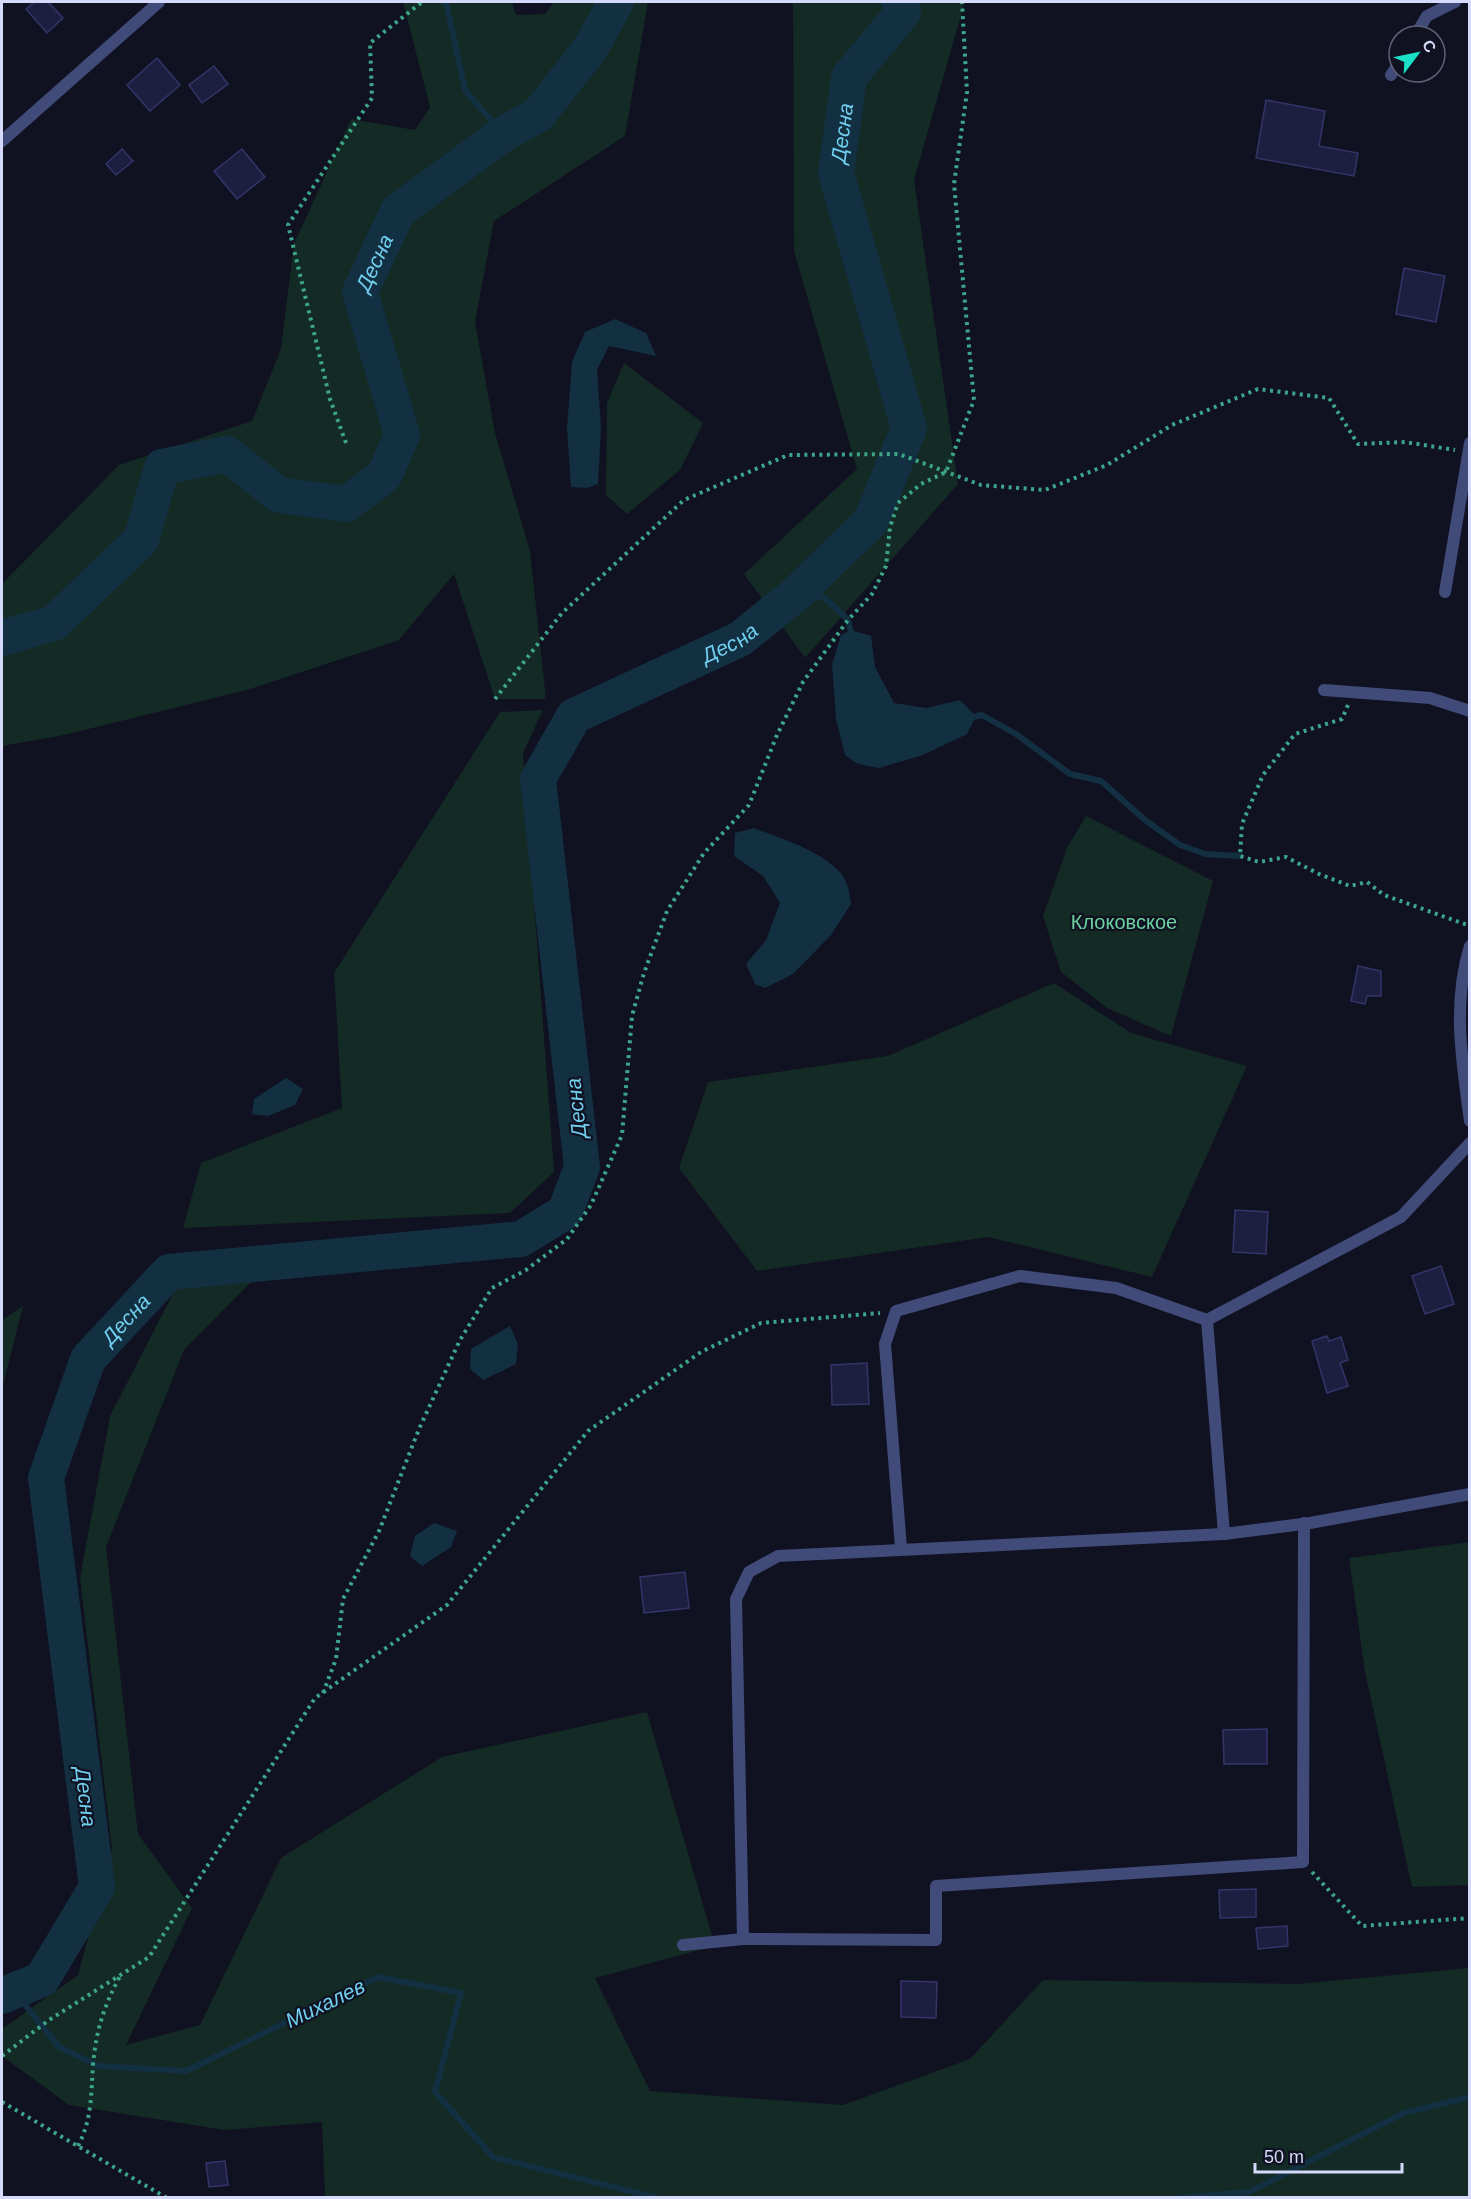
<svg xmlns="http://www.w3.org/2000/svg" width="1471" height="2199" viewBox="0 0 1471 2199" font-family="Helvetica,sans-serif">
<style>
.green{fill:#142a24}
.water{fill:#133042}
.lines{fill:none;stroke-linecap:round;stroke-linejoin:round}
.stream{stroke:#133042;stroke-width:6}
.river{stroke:#133042;stroke-width:36}
.building{fill:#1e1f40;stroke:#333569;stroke-width:1.5}
.path{stroke:#3da688;stroke-width:4;stroke-dasharray:3 4.5;stroke-linecap:butt}
.lane{stroke:#414b7a;stroke-width:12}
.street{stroke:#414b7a;stroke-width:12}
.labels{text-anchor:middle;dominant-baseline:central;stroke-width:4.5;stroke-linejoin:round;paint-order:stroke}
.park-label{font-size:20px;fill:#6ad1a0;stroke:#101121}
.water-label{font-size:21px;font-style:italic;fill:#70cfee;stroke:#101121}
</style>
<rect width="100%" height="100%" fill="#101121"/>
<g class="green">
<path d="M403,2h109l4,13 29,-1 9,-12h94l-23,134 -131,85 -19,101 20,111 35,118 16,148h-51l-41,-125 -55,66 -152,50 -183,45 -62,11v-162l117,-119 133,-44 29,-72 13,-105 57,-125 64,11 15,-23z"/>
<path d="M793,2h169l1,6 -49,172 44,304 -153,174 -61,-84 113,-105 -63,-218z"/>
<path d="M624,363l79,60 -23,47 -53,44 -21,-19 1,-92z"/>
<path d="M543,710l-20,43 31,419 -44,41 -327,15 18,-65 141,-55 -8,-135 166,-261z"/>
<path d="M1086,816l127,65 -42,155 -64,-28 -46,-36 -18,-56 24,-68z"/>
<path d="M1054,983l77,50 116,33 -95,211 -164,-40 -231,34 -78,-103 29,-86 180,-26z"/>
<path d="M180,1280l72,1 -68,69 -78,197 32,287 54,74 -66,137 74,-20 81,-167 161,-101 205,-45 68,234 -120,32 55,113 193,14 127,-46 73,-79 255,4 171,-16v229h-1144l-3,-75 -98,8 -155,-25 -67,-49v-27l76,-54 34,-126 -32,-271 30,-162z"/>
<path d="M23,1306l-21,83v-69z"/>
<path d="M1469,1542v343l-57,2 -47,-215 -16,-114z"/>
</g>
<g class="water">
<path d="M615,319l31,14 10,23 -47,-10 -12,24 4,58 -3,56 -11,4 -16,-1 -4,-59 5,-66 13,-30z"/>
<path d="M851,630l20,6 4,31 19,36 32,5 34,-8 16,16 -9,18 -44,21 -44,13 -21,-4 -13,-9 -9,-36 -4,-54 9,-30z"/>
<path d="M754,828c28,11 62,21 84,42 9,9 12,22 13,34l-20,31 -38,39 -28,14 -10,-4 -9,-20 20,-24 14,-37 -17,-27 -29,-20 1,-23z"/>
<path d="M286,1078l17,11 -8,16 -27,11 -16,-2 2,-15z"/>
<path d="M510,1326l8,18 -2,20 -33,16 -13,-11 1,-20z"/>
<path d="M434,1523l23,8 -6,16 -29,19 -12,-10 5,-20z"/>
</g>
<g class="lines">
<g class="stream">
<path d="M446,2l19,88 38,44"/>
<path d="M796,594l29,4 23,22 4,16"/>
<path d="M969,718l13,-3 34,19 54,40 31,7 44,39 35,25 25,9 35,2"/>
<path d="M14,1991l45,56 40,19 87,5 192,-94 83,16 -26,99 58,65 165,41"/>
<path d="M1179,2198l70,-6 155,-79 66,-16"/>
</g>
<g class="river">
<path id="s1" d="M2,638l52,-15 87,-83 21,-73 65,-13 52,41 67,9 38,-28 18,-41 -42,-143 38,-81 105,-77 35,-19 52,-66 26,-47"/>
<path id="s2" d="M2,1996l40,-17 55,-92 -51,-409 42,-119 81,-87 352,-33 44,-27 17,-45 -44,-388 36,-63 166,-77 56,-45 75,-73 38,-93 -73,-255 13,-96 54,-65 -4,-10"/>
</g>
</g>
<g class="building">
<path d="M34,2h14l15,16 -16,15 -21,-24z"/>
<path d="M157,58l23,27 -30,26 -23,-26z"/>
<path d="M214,66l14,18 -26,19 -13,-18z"/>
<path d="M1266,100l59,11 -6,35 39,7 -4,23 -98,-18z"/>
<path d="M122,149l11,12 -17,14 -10,-11z"/>
<path d="M242,149l23,28 -28,22 -23,-28z"/>
<path d="M1404,268l41,8 -9,46 -40,-8z"/>
<path d="M1358,966l23,5v25h-14l-2,8 -14,-3z"/>
<path d="M1235,1210l33,2 -2,42 -33,-2z"/>
<path d="M1441,1266l13,38 -29,10 -13,-38z"/>
<path d="M1327,1336l2,5 12,-4 7,23 -8,3 8,23 -21,7 -15,-52z"/>
<path d="M867,1363l2,41 -37,1 -1,-40z"/>
<path d="M685,1572l4,36 -45,5 -4,-36z"/>
<path d="M1267,1729v35h-43l-1,-34z"/>
<path d="M1256,1889v28l-36,1 -1,-28z"/>
<path d="M1287,1926l1,20 -30,3 -2,-21z"/>
<path d="M901,1981l36,1 -1,36 -35,-1z"/>
<path d="M225,2161l3,24 -19,2 -3,-24z"/>
</g>
<g class="lines">
<g class="path">
<path d="M346,443l-16,-44 -42,-174 84,-127 -2,-55 52,-41"/>
<path d="M495,699l67,-86 122,-113 104,-45 111,-1 82,31 64,5 62,-25 65,-40 86,-36 71,9 29,46 47,-2 50,8"/>
<path d="M1348,705l-6,14 -47,15 -32,41 -21,49 -2,32 19,6 27,-5 33,17 31,12 17,-4 17,13 86,31"/>
<path d="M323,1693l13,-34 7,-60 36,-68 40,-102 41,-89 32,-52 34,-18 41,-31 24,-34 31,-70 10,-119 12,-43 23,-62 37,-58 45,-48 28,-70 26,-53 45,-62 24,-26 14,-28 4,-39 8,-24 23,-19 25,-12 28,-72 -20,-216 13,-92 -5,-90"/>
<path d="M1312,1872l50,54 108,-8"/>
<path d="M2,2056l47,-36 100,-63 166,-259 132,-93 141,-174 113,-79 60,-29 119,-10"/>
<path d="M2,2102l165,96"/>
<path d="M78,2146c14,-27 13,-51 15,-81 3,-35 11,-59 27,-89"/>
</g>
<g class="lane">
<path d="M1415,36l12,-20 28,-14"/>
<path d="M1391,75l8,-12"/>
<path d="M2,141l157,-139"/>
<path d="M1445,592l25,-149"/>
<path d="M1324,690l106,8 40,13"/>
<path d="M1470,946c-18,57 -8,116 0,175"/>
<path d="M1207,1320l17,214"/>
<path d="M901,1548l-16,-204 11,-33 124,-35 96,12 91,32 194,-103 69,-74"/>
<path d="M683,1945l60,-6 193,1v-54l367,-24 1,-339"/>
</g>
<path class="street" d="M743,1939l-7,-340 13,-27 29,-16 446,-22 86,-11 160,-29"/>
</g>
<g class="labels">
<g class="park-label">
<text x="1124" y="922">Клоковское</text>
</g>
<g class="water-label">
<text stroke="none"><textPath href="#s2" startOffset="2490">Десна</textPath></text>
<text stroke="none"><textPath href="#s1" startOffset="724">Десна</textPath></text>
<text stroke="none"><textPath href="#s2" startOffset="1896">Десна</textPath></text>
<text transform="translate(576 1108) rotate(-96)">Десна</text>
<text stroke="none"><textPath href="#s2" startOffset="744">Десна</textPath></text>
<text transform="translate(86 1797) rotate(83)">Десна</text>
<text transform="translate(325 2003) rotate(-26)">Михалев</text>
</g>
</g>
<rect width="1471" height="2199" fill="none" stroke="#d5d9fa" stroke-width="6"/>
<g transform="translate(1417 54) rotate(58)"><circle r="28" fill="#101121" stroke="#5f6178" stroke-width="1.5"/>
<path d="M0-4.5L10 22L0 15L-10 22Z" fill="#1be0c8"/>
<text y="-9" font-size="16" font-weight="bold" text-anchor="middle" fill="#d5d9fa">С</text>
</g>
<path d="M1255 2163v9h147v-9" fill="none" stroke="#d5d9fa" stroke-width="3"/>
<text x="1264" y="2163" font-size="18" fill="#d5d9fa" stroke="#101121" stroke-width="4.5" paint-order="stroke">50 m</text>
</svg>
